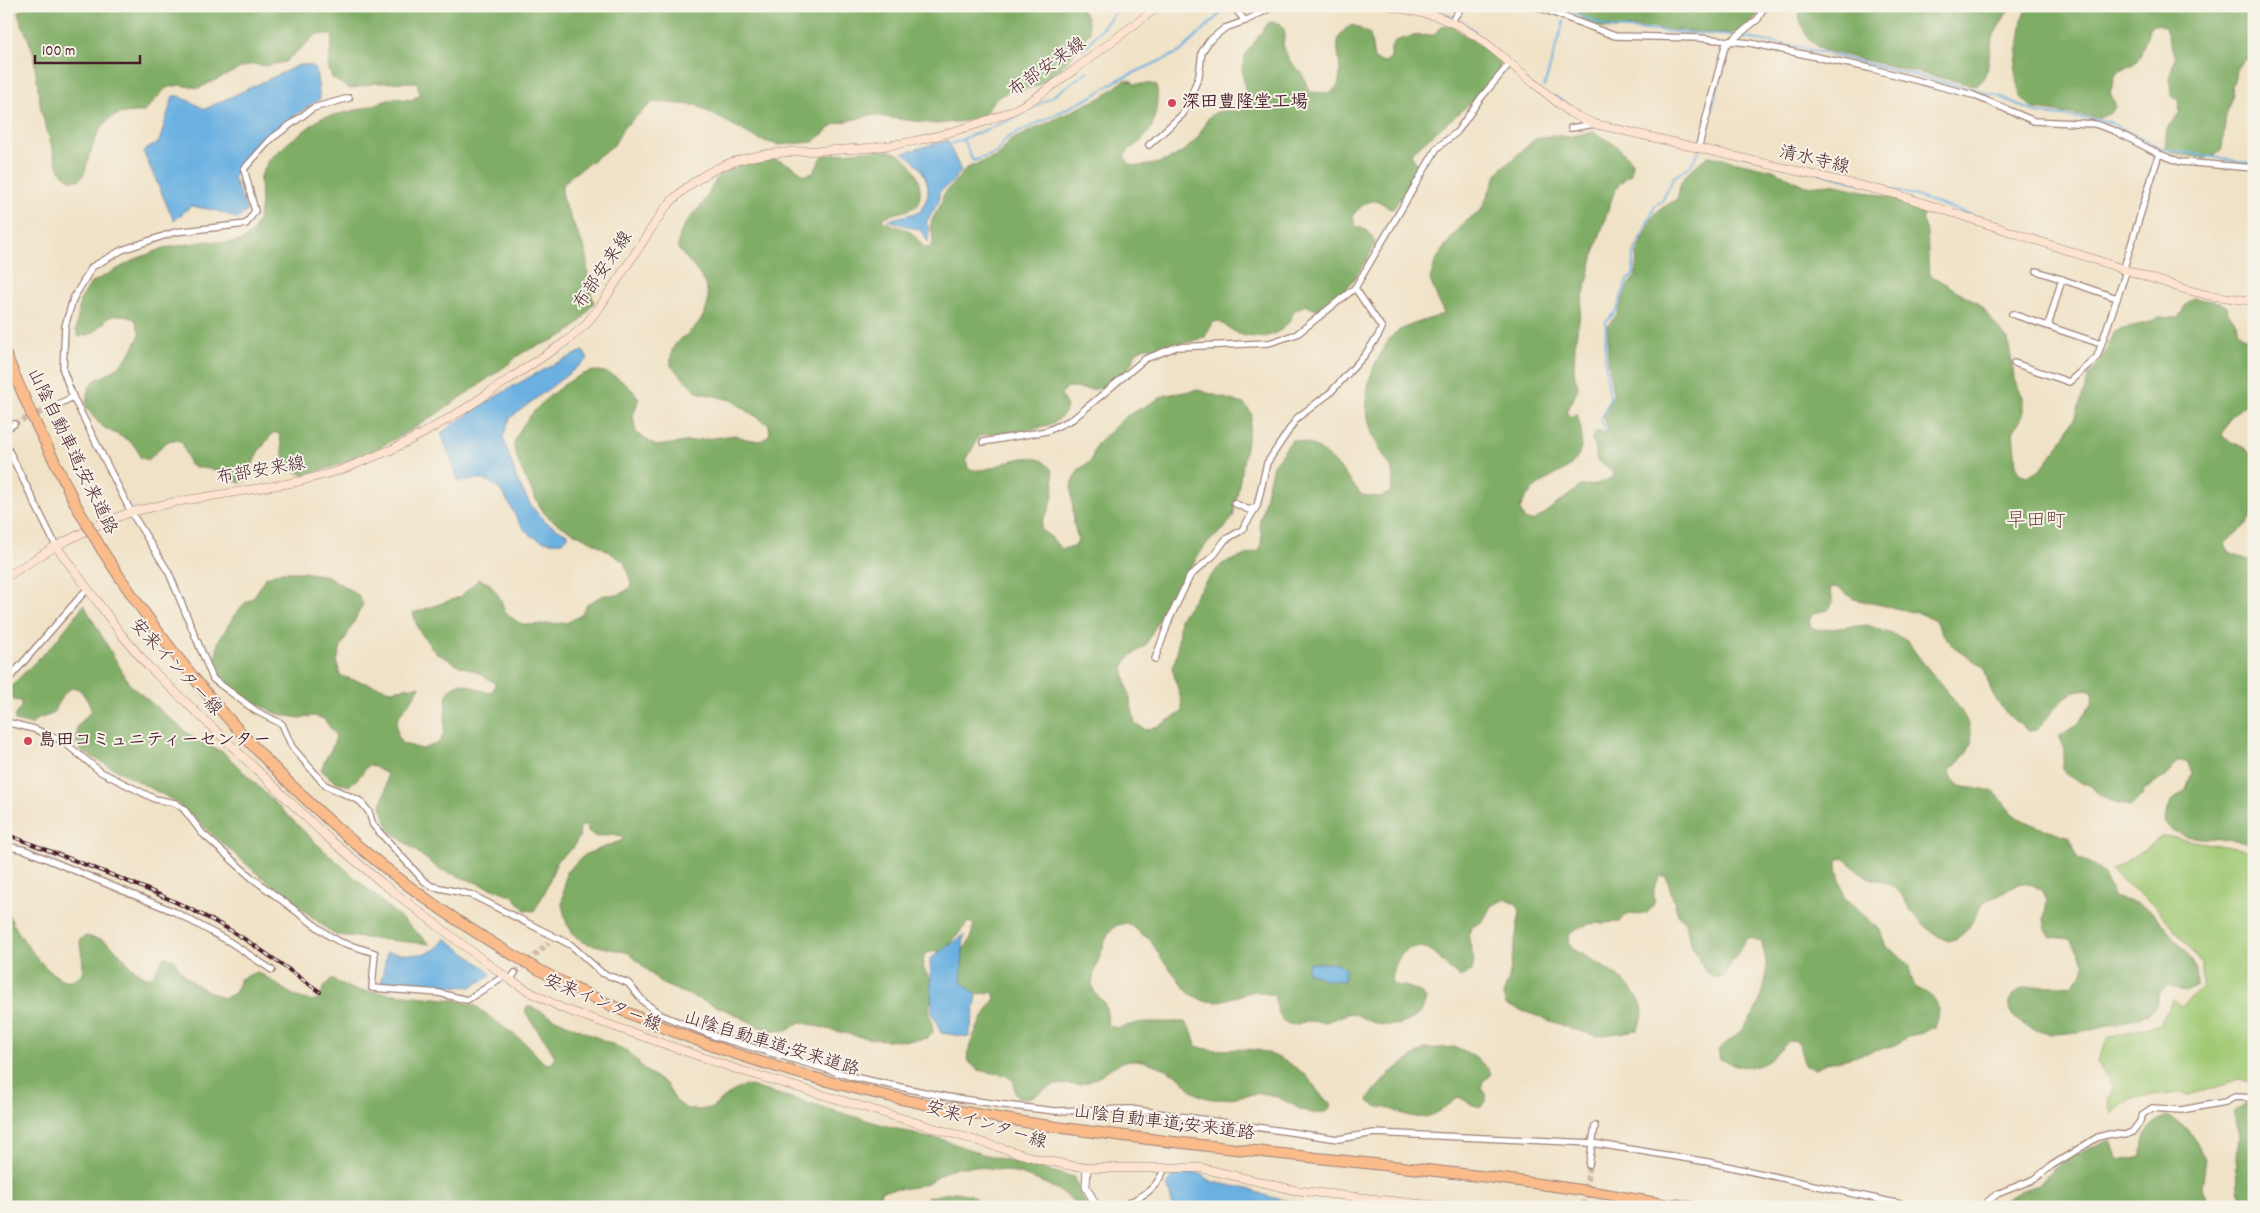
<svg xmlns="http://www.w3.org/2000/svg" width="2260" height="1213" viewBox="0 0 2260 1213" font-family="Dekko,'Klee One',sans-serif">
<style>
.green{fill:#a0c975;stroke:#757450}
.forest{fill:#80ad66;stroke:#656648}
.water{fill:#6ab1e1;stroke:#5a6886}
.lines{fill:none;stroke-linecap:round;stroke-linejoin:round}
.stream{stroke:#6ab1e1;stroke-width:2}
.minor-tunnel{stroke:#cfbba7;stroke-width:5.5;stroke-dasharray:5.5 3;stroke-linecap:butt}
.minor-casing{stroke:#9d8078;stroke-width:8}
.tertiary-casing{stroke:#9d8078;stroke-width:9}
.secondary-casing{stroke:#9d8078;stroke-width:9}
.motorway-casing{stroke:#9d8078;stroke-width:12}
.minor{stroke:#fff;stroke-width:5.5}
.tertiary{stroke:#fff;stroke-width:7}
.secondary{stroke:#fde4d1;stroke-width:8}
.motorway{stroke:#fabc8b;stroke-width:10}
.rail-casing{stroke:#4a1f2b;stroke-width:4}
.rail{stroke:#f7f3e8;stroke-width:2;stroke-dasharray:5.5;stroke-linecap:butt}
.motorway-bridge-casing{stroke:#9d8078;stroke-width:12;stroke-linecap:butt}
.motorway-bridge{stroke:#fabc8b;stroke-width:10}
.poi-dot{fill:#d1495b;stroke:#f7f3e8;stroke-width:2}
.labels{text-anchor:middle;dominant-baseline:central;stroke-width:4;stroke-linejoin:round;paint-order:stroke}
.street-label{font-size:18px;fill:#4a1f2b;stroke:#f7f3e8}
.poi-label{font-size:18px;font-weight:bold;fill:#4a1f2b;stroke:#f7f3e8;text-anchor:start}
.quarter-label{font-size:20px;fill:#774b47;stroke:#f7f3e8}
</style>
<rect width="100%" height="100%" fill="#f7f3e8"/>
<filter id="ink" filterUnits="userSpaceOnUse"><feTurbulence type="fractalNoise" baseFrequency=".02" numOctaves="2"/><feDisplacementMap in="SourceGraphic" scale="10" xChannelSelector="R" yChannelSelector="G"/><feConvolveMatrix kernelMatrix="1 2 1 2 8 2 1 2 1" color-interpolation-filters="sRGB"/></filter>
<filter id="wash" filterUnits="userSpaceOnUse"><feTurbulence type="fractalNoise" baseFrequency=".0096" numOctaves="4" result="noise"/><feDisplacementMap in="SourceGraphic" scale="20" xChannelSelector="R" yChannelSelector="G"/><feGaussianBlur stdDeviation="1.12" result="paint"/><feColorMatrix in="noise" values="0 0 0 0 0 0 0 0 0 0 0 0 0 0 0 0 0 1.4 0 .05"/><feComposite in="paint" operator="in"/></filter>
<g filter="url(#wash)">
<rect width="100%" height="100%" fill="#f0e2c6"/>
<path class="green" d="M2164,836l90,15v233l-15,-5 -50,16 -10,-2 -46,5 -21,16 -4,-14 6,-12 -17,-26 11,-24 52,-14 13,-25 9,7 20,-19v-23l-46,-57 -45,-36z"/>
<g class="forest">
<path d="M23,6h1055l9,11 3,15c-12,14 -28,39 -44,49 -25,16 -45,1 -61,33l-20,7 -29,3 -65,-9 -36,9 -22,18 -34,3 -19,-5 -64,-35 -43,-3 -29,25 -10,18 -43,31 -9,10v12l24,54 3,36 5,14c-6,8 -12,19 -19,25 -19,18 -49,17 -65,36 -58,40 -119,88 -188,107 -6,1 -13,5 -19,4 -4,0 -10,-4 -14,-5l-5,-11 -5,-24 -5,-2 -16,20 -12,28 -5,3c-9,-2 -14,-9 -22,-12 -10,-3 -20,-2 -29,-6l-8,-23c-16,-8 -22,9 -34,18l-8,-3c-5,-18 -21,-20 -35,-29 -8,-5 -14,-15 -19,-21 1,-33 12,-24 32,-40 10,-9 17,-21 22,-33l-5,-15c-5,-1 -11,-4 -16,-4 -19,0 -15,21 -41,21l-2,-6 4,-29 11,-18 47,-25 26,-10 44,-7 20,2 14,-2 11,-9 5,-12 3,-17 -1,-25 8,-17 21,-19 32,-24 40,-9 33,-11 17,2 9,-5 -3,-13 -42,1 -25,6 -18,-11 -4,-12 5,-31 -16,-1 -32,28 -20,4 -12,-2 -12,4 -42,20 -20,-3 -13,3 -22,24c-38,-1 -42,10 -55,44 -3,9 -2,17 -10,24h-9l-8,-7 -5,-9 -16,-54 -8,-59 -15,-37z"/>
<path d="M1581,6h182c-7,14 -17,24 -32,28l-100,-7c-16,4 -46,3 -53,-15z"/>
<path d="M1798,6h213c-6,11 -14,21 -18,32 -6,16 -2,38 -17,48l-154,-36c-17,-11 -22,-24 -24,-44z"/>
<path d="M2027,6h227v57l-7,-4 -4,1 -5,7 -3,10 -3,9 1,9 -7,20 -4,33 -6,7 -11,3 -15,-2 -17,-3 -8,-6 2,-19 13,-16 -2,-12 -7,-4 -1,-20 5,-19 -10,-29 -6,-4 -8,2 -11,30 -5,7 -19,10 -6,20 5,11v4l-6,6 -10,4 -65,-9 -14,-12 -5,-26 7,-52z"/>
<path d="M1269,22l11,1 5,9 -2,13 6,15 13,13 7,19 21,1 8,-7c1,-5 2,-10 2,-16 -1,-18 -9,-36 13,-45l17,9 4,25 10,4 7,-4v-11l4,-7 18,-5 21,-1 7,-9 9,-1 41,28 9,9v8l-26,30 -63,53 6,13 -2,9 -22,34 -5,-1c-13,-14 -25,-5 -35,7l2,11c11,3 18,7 20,19 -11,19 -31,54 -51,63 -7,3 -13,0 -19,-3l-11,6c-8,24 -32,31 -55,23 -7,-3 -14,-9 -21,-13l-6,2 -7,14c-15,6 -33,8 -49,10 -5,1 -11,-1 -15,2 -7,3 -6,9 -10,15 -17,27 -35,28 -64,23l-6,8 6,12c-2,4 -4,8 -7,11 -15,15 -60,13 -81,18 -5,8 -7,16 -13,22l2,11c23,7 48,-19 72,-9 4,1 9,7 12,10 3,13 2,26 -3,39 -4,8 -8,11 -8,21l10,7 10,12 13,-2 4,-7 -4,-16 -3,-38 7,-16 13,-9 5,-16 29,-28 41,-22 32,-5 46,14 8,10 -19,103 -9,12 -17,14 -9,13 -29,44 -24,46 -17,12 -5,10 12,55 11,7 15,-5 21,-13v-9l-10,-35 5,-14 3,-36 26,-37 16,-17 38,-14 2,-15 -3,-10 14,-60 19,-25c34,3 49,31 70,55l17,2 11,-4c8,-26 -2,-27 -13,-49 -16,-31 -13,-65 6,-94 3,-5 7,-13 11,-16 11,-9 36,-15 50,-20l-14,-34 5,-18 10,-16 20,-24 15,-10 18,-40 37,-33 18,-4 14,2 26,-5 24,14 15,16 -1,12 -12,10 -6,11 -18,55 -13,52 -7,41 -1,28 4,16 -5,13 -7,11 4,6 7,-3c22,69 -40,50 -57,95l4,11 10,1 47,-35 16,-2 17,-7 -2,-7 -15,-10 -5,-22 4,-6h13l-5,-15 9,-22 -5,-34v-35l10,-13 10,-28 8,-9 1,-22 15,-36 7,-8 18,-11c2,-6 2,-11 4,-16 3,-8 20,-23 28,-27l64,14 33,16 25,-2 72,16 20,7 2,4 -3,8c10,18 3,37 8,56l48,28 30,37 7,42 8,15v19l-10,16 3,33 5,9 6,2 12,-5 21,-27 17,-31 12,-38 12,-15 14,-28 8,-4 29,-6 7,-5 18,1c8,-7 4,-11 16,-20l26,4 8,5 1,6 8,9 2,10 7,6 9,-1v62l-24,17 -8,19c8,10 25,9 30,22 4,9 3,55 -1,62 -7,10 -18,15 -26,25l5,9 24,9v283c-22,-11 -62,-1 -82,-15 -2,-1 -5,-7 -7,-9l2,-12 3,-7 16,-13 6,-16 -5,-12h-8l-13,15 -22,14 -2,6 -12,10c-15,-1 -31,-9 -40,-21 -9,-2 -23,-7 -27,-17 -1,-5 2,-11 1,-17 -1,-6 -5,-9 -4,-15l19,-13 13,-20 1,-12c-26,-9 -42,26 -57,39l-7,1c-27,-18 -38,-33 -45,-64l-27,-17 -14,-16 -8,-13 -13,-7 -68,-15 -15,-11 -9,-1 3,16 -5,7 -15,3 -4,8 2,6 8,3 48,-5 41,15c12,28 74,77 62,107 -3,8 -14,17 -20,24 6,25 27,12 45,22 7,5 11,15 18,21 15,11 37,17 55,22l11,23c24,8 25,15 34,38l26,7 15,10 36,44 7,12 -1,16 -10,6 -18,-6 -8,7 -3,10 -7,10c-29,11 -64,20 -96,21 -14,0 -51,-14 -44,-32 3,-7 5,-10 12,-13 14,-6 34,-1 49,-4l12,-12 2,-9 -14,-25 -20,-2 -5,-8 -2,-9 3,-20 -6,-10 -8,-5 -14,-2 -37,21 -14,25 -10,9 -10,3c-13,-5 -30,-19 -38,-32 -5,-8 -8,-16 -16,-22 -11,-7 -24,-7 -35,-15 -7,-5 -10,-13 -18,-14l-4,3v7l7,29 36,33 6,17 11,6 13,13 1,11 4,10c21,10 28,17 19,40l-11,6 -15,3 -12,9 -54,15 -16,3 -11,5 -10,-2 -7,-24 -10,-1c-23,28 -35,32 -68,18l-2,-9c8,-7 17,-13 24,-21 21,-23 31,-56 19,-87l-12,-5 -4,4 -22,36h-9l-9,-6 -15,-29 -4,-18 -8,-10 -12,-38h-6c-2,4 -5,9 -6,12 -1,14 5,11 -7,25 -11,2 -21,-2 -28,9l-31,2 -18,9 -2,8 5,8c21,12 78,41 69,70 -1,4 -4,8 -5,11l-40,6 -21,-6 -70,-25 -3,-10 6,-17 11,-67 -4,-8 -11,-4 -14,7 -8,15 -11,6 -4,8 6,27 -2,9 -12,6c-4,-3 -9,-6 -13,-10 -6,-5 -10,-14 -17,-17 -25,-12 -38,13 -38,35 12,0 25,3 34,13 -2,22 -28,31 -48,26 -10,-2 -18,-9 -28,-11l-24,9 -20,-1 -8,4 -9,-1 -7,-4 -4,-8 -4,-17 -20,-4 -37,11 -13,-1 -15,-8 -27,-34 -12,-19 -23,-17 -10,2 -8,7 -4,9 -11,32 -2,11 3,10c14,9 11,17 13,32l10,2 24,-6h43l7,10 4,14c23,9 48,-2 72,7 12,5 27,13 37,22 10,8 13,21 25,28v6c-20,14 -39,-9 -59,-14 -24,-6 -46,11 -70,1 -10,-4 -15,-13 -23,-20 -8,-6 -33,-16 -43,-16 -18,-1 -32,16 -47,22 -12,5 -27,0 -38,5 -11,5 -17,12 -31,12l-4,-7 -1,-11 -9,-6 -27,-5 -11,-10c2,-21 16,-44 28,-62l-2,-6 -21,3 -13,-12 1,-28 10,-15 4,-16 -6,-2 -24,30 -9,-1 -11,3 -1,13 10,18v10l-4,10 4,27 -5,6c-46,9 -85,-6 -128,-16l-13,9 -21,-1 -38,-19 -66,-27 -33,-31 -44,-10 -10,-7 -8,-12 -5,-19 4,-33 20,-18 37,-14 -1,-4 -10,-2 -16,3 -8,-6 -1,-6 -7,2 -1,10 -6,11 -15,11 -14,35 -10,17 -9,-1 -12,-14 -74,-27 -50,-39 -8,-24 5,-17 1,-15 -18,-10 -10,13 -10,9 -15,-5 -13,-11c4,-13 13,-22 15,-34l-12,-17 -10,-3 -15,2 -21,-4 -26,-13 -32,-21 -4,-22 2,-16 17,-28 9,-10 10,-7 11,-19 14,-6h24l25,4 30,19 5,9 -22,43 -4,14 3,15 51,14 29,-4c-9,24 -33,26 -19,57l21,6 17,-6 5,-10 3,-39 8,-9 7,-2 26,10 6,-4 1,-6 -19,-12 -16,-5 -26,-15 -16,-22 -5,-16 47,-16 19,-18 11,5 10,14 5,14 14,11 11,2 36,-2 15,-8 6,-11 17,-9h14l11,-6 2,-6 -7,-21c-9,-6 -17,-12 -26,-17 -17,-10 -39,-17 -53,-31 -7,-8 -33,-61 -31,-69 4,-26 58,-76 85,-74 16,2 31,15 40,27l-6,18 3,17 20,13 79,-11 11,4 15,2 9,-7 -1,-9 -38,-25 -34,-8 -26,-26c-1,-24 6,-22 22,-37 31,-32 8,-54 -15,-80 1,-25 11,-28 25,-46 6,-8 10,-19 15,-28 38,-17 51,-27 87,0l8,-2 10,-18c16,-1 52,-7 66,-4 25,4 36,34 29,54 -14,9 -22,6 -35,13l-1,3 28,10 15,17 6,-1c5,-8 -1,-15 0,-23 2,-11 12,-17 12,-29l24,-27 31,-12 13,-16 91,-43 23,-17 7,1 2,3h18l5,2c1,15 -1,39 -11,50 -8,10 -17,10 -22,21l7,8c24,4 52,-9 67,-28 6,-9 8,-23 22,-26 6,-1 13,0 20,0l7,-8 -5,-35 4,-14z"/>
<path d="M84,605l46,80 67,56 26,11 95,93 112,99 -95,-9 -76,-60 -86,-75 -90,-48 -6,-6v-19l14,-16v-4c-3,-5 -7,-13 -11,-17 -12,-10 -24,16 -27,24l-15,5 -7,6 -16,-4v-6l6,-8v-6l-8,-1 -2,-14 44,-44z"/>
<path d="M6,910c9,19 38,65 59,70 7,1 12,-2 17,-6 3,-12 -2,-22 -2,-35l6,-3c8,2 17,3 23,8 15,10 25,34 43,33l12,-20 10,2c11,22 29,32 51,39l10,-5 5,-14 17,-7c18,8 39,32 60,28 5,-7 8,-16 14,-21l23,11 102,10 18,5 50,37 20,21 8,1 3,-7c-8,-17 -21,-29 -30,-46l2,-4h5l21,11 75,33 18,20 20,13 10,17 11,8 12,1 13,-2 20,-16 14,-7 179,52 16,2 41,15 92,23 7,19 7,11h-9c-24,-28 -88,-45 -125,-39 -10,2 -18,11 -27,15 -15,6 -29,6 -45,7l-2,5 5,12h-879z"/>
<path d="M1456,1047c13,6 27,14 35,26l-1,3 -7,5 -2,7 5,6v8l-5,5 -8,-2 -14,-8c-27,21 -35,27 -68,12 -8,-3 -14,0 -22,-7l-1,-4 22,-25 34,-24z"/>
<path d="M2246,1103h8v104h-261l29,-17 17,-5c17,-24 45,-36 72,-45l7,21 24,-5c1,-24 4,-29 25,-40l21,13 18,29 -4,30 6,14 32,-1 -4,-30 3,-39 -6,-20z"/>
<path d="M955,1192l17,3 7,7 -1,5h-59l9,-10z"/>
</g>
<g class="water">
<path d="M299,65h11l6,5 4,29c-33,22 -69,42 -87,79l14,33 -9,8 -20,-8 -27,-5 -17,15 -31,-70 16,-9 14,-46h6l26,13z"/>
<path d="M947,140l14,31 -10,12 -12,9v9l-13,22 3,5 -1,14 -8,-12 -33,-10 33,-8c2,-5 8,-13 8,-19 1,-17 -11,-32 -25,-40z"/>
<path d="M583,351l5,8 -78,59 -7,19 14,43 14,26 14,16 24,13 -6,7c-59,5 -41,-56 -84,-63 -6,-1 -14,2 -20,3l-18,-49c45,-32 91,-60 142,-82z"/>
<path d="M964,935l-3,47 16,13 -8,42 -28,-4 -9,-21 -2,-53z"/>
<path d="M445,938l43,32 3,6 -21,11 -89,-5 6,-30c22,2 46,8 58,-14z"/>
<path d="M1308,963h28l9,5 -1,13 -17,-1 -20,-8z"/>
<path d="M1175,1172l23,1 15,9 35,7 22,8 29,6 5,4h-131l-6,-23z"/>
</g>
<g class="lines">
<g class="stream">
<path d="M1414,6l26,6 12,5"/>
<path d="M1554,6l57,22 124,8"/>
<path d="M1457,19l18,12"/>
<path d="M1739,37l56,9 204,50 38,17 70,8 53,27 94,16"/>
<path d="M1083,50l38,-44"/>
<path d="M1544,87l20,-67"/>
<path d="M1555,96l25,17"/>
<path d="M1711,111l18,-66"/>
<path d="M1634,129l276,65 73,25"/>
<path d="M963,139l10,22 23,-8 11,-15 86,-42 25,-16 62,-28 48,-46"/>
<path d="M949,145l70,-29 34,-20 35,-25"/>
<path d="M2140,205l18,-58"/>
<path d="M1606,431l-5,-11 9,-22 -5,-38 1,-38 11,-12 9,-27 8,-9 -1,-18 22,-51 7,-4 12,-24 17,-12 8,-14"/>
</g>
</g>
</g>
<g filter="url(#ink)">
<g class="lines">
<g class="minor-tunnel">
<path d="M14,424l43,-19"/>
<path d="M515,973l34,-30"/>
<path d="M1584,1206l5,-41"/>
</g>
<defs>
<g id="minor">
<path d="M1233,6l12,15"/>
<path d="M1535,6l80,30 84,2 51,5 119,25 104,27 61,26 61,3 20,7 44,23 22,8 73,6"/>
<path d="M1452,21l10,-15"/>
<path d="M349,98l-36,10 -42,31 -27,30 11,42 -9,13 -71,8 -53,18 -30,17 -19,32 -8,27 -2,44 10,27 58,115 38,61 44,106 43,32 26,13 10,23 33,38 35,16 9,11 4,13 50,55 8,6 41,9 99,50 31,28 26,10 16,19 17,13 53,21 139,41 94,20 65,9 43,5 75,-2 208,30 36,-6 218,10 116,19 206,45"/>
<path d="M1571,128l24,-4"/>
<path d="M1149,145l34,-31 16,-38 3,-24 7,-11 16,-13 20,-7 29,-15"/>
<path d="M1698,149l27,-103 33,-27 6,-13"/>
<path d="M2037,271l80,27"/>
<path d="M2123,271l36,-117"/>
<path d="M2012,314l89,30"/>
<path d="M2048,326l14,-47"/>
<path d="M2014,363l55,19 28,-25 29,-85"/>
<path d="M57,405l16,-8"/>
<path d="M6,429l8,-5"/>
<path d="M983,442l64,-11 26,-12 72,-60 31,-12 93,-4 28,-9 58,-46 82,-140 20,-16 23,-33 30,-36"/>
<path d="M6,445l50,101"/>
<path d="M1234,503l15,7 8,-4 10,-43 30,-45 33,-25 34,-37 14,-20 4,-8 -27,-40"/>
<path d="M1155,659l15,-41 20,-42 24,-21 11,-15 17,-10 15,-24"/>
<path d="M6,662l2,16"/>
<path d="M6,682l81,-93"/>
<path d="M6,722l28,7 27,11 40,32 54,27 20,4 8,5 19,25 50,45 76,57 12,7 35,11 -3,35 67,5 28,7 37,-24"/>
<path d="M6,846l19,4 150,62 55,30 42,28"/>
<path d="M510,980l5,-7"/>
<path d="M1589,1165l6,-39"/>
<path d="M1121,1207c22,-12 33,-14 44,-39"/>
<path d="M1584,1207v-1"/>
<path d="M1981,1207l16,-13 38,-15 16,-13 47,-29 12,-3 15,1 7,-3 7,-9 4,-9 9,-6 29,2 44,-8 10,-5 19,1"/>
</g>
<path id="tertiary" d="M1087,1167l-1,20 11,20"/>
<g id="secondary">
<path d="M1390,6l46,10 24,10 22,14 88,73 25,11 301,70 288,95 23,6 47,6"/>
<path d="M56,546l66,89 26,31 179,171 55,46 77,59 51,38 24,14 30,15 172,60 302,90 35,7 26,2h102l93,22 152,17"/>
<path d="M6,577l50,-31 44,-22 31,-12 44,-10 122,-20 44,-12 52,-21 29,-15 41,-24 105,-70 17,-15 14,-17 66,-100c61,-67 121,-53 203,-60 32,-3 62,-9 93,-19 15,-4 31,-10 46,-16 25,-10 45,-28 67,-43 28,-21 56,-42 85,-64"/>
</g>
<g id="motorway">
<path d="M6,355l28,65 43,87"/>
<path d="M102,550c118,185 276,341 474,439 151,74 315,114 481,138 206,30 417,40 622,80"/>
<path d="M1674,1204l17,3"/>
</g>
</defs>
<use href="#minor" class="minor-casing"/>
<use href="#tertiary" class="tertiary-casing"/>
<use href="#secondary" class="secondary-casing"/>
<use href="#motorway" class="motorway-casing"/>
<use href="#minor" class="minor"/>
<use href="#tertiary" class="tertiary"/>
<use href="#secondary" class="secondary"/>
<use href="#motorway" class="motorway"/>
<defs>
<path id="rail" d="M6,834c68,27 139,51 204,85 39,20 74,48 110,73"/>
</defs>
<use href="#rail" class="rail-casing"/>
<use href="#rail" class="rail"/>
<defs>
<path id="motorway-bridge" d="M77,507l25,43"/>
</defs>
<use href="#motorway-bridge" class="motorway-bridge-casing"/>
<use href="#motorway-bridge" class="motorway-bridge"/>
</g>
</g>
<g class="poi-dot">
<circle cx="1172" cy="103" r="5"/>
<circle cx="28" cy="741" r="5"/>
</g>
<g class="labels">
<g class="street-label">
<text transform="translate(1048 68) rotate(-35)">布部安来線</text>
<text transform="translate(1814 161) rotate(13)">清水寺線</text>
<text transform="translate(604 271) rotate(-56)">布部安来線</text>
<text transform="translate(71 452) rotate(64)">山陰自動車道;安来道路</text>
<text transform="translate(261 472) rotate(-10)">布部安来線</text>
<text transform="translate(175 668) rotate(47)">安来インター線</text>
<text transform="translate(602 1004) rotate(22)">安来インター線</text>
<text transform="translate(771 1045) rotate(17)">山陰自動車道;安来道路</text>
<text transform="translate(1164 1124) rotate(7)">山陰自動車道;安来道路</text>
<text transform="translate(986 1126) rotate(17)">安来インター線</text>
</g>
<g class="poi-label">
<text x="1182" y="103">深田豊隆堂工場</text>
<text x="38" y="741">島田コミュニティーセンター</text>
</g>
<g class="quarter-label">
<text x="2036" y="522">早田町</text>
</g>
</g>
<rect width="2260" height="1213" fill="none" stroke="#f7f3e8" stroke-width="25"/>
<path d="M35 55v8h105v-8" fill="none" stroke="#4a1f2b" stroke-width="2.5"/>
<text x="42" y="55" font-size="15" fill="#4a1f2b" stroke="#f7f3e8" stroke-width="4" paint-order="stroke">100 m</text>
</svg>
